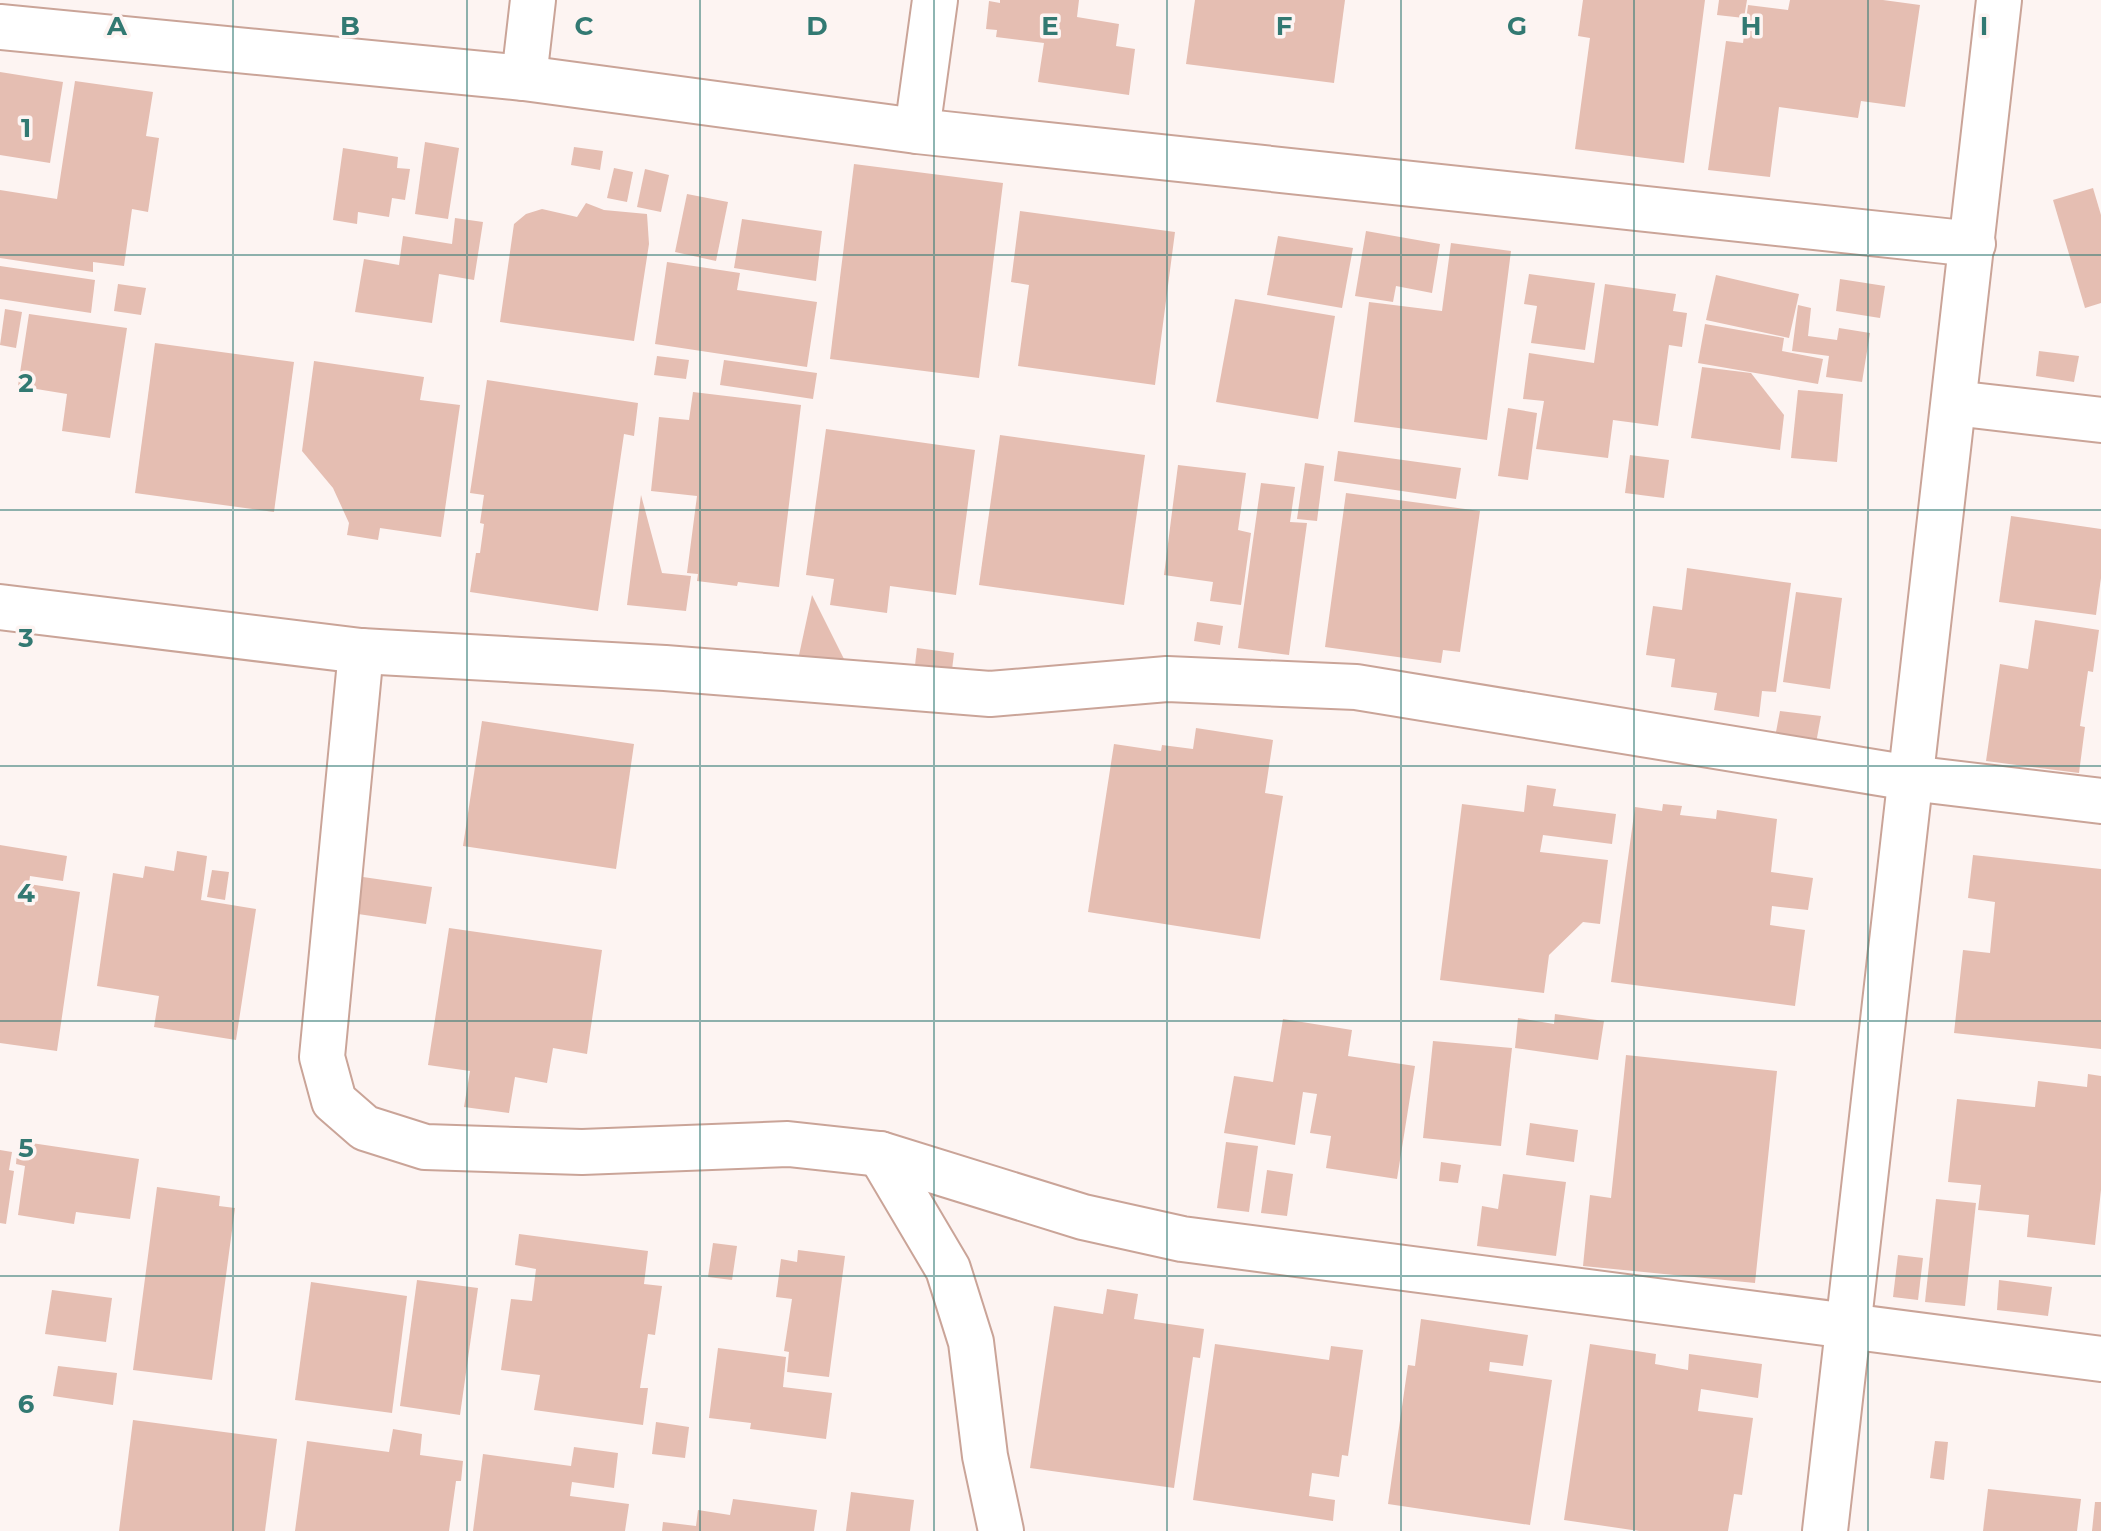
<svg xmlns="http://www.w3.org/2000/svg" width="2101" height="1531" viewBox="0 0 2101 1531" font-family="Montserrat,sans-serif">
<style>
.building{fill:#e5beb2}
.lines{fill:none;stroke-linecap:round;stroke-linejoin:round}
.street-casing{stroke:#caa498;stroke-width:48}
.street{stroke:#fff;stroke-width:44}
.grid{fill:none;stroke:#327972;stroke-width:2;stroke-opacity:0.55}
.grid-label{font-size:26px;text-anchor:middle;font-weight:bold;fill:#327972;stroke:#fdf4f2;stroke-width:7;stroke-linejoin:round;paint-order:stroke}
</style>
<rect width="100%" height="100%" fill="#fdf4f2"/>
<g class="building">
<path d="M1000,0h79l-2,17 42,7 -3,22 19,3 -6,46 -91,-13 6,-39 -48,-6 1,-7 -11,-1 3,-28 11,2z"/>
<path d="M1195,0h150l-11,83 -148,-19z"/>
<path d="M1583,0h122l-21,163 -109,-14 15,-111 -12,-2z"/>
<path d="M1719,0h28l-3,18 -27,-3z"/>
<path d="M1790,0h93l37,5 -15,102 -44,-6 -3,17 -79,-11 -9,70 -62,-7 18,-129 17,2 5,-38 40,5z"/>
<path d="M0,72l63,10 -13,81 -50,-8z"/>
<path d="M75,81l78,11 -7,44 13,2 -11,74 -16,-3 -8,57 -31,-4v10l-93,-14v-68l57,9z"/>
<path d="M425,142l34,6 -11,71 -33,-5z"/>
<path d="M574,147l29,4 -3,19 -29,-5z"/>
<path d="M343,148l55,9 -1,11 13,1 -5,31 -13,-2 -3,19 -31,-5 -1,12 -24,-4z"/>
<path d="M854,164l149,19 -24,195 -149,-19z"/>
<path d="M614,168l19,4 -6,30 -20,-4z"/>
<path d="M645,169l24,6 -8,37 -24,-5z"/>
<path d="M2093,188l8,27v88l-16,5 -32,-108z"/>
<path d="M687,194l41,8 -12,59 -41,-9z"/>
<path d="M586,203l18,7 43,4 2,30 -15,97 -134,-19 14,-98 12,-10 16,-5 35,8z"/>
<path d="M1020,211l155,21 -20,153 -137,-19 11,-81 -18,-3z"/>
<path d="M455,218l28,4 -9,58 -35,-6 -7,49 -77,-11 9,-53 35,6 4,-29 49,8z"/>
<path d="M742,219l80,12 -6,50 -82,-13z"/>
<path d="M1366,231l74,13 -8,49 -36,-7 -3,16 -38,-6z"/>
<path d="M1278,236l75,12 -11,60 -75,-13z"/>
<path d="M1451,243l60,8 -24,189 -133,-18 15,-120 73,9z"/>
<path d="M667,262l73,11 -3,17 80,12 -10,65 -152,-23z"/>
<path d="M0,266l95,14 -4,33 -91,-14z"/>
<path d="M1529,274l66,9 -10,67 -54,-7 6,-37 -13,-2z"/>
<path d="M1716,275l83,19 -10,44 -83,-18z"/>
<path d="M1840,279l45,7 -5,32 -44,-7z"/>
<path d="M118,284l28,4 -5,27 -27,-4z"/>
<path d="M1605,284l71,10 -3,17 14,2 -5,34 -13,-2 -11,81 -45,-6 -5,38 -72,-9 8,-48 -21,-2 6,-46 65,10z"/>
<path d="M1235,299l100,17 -17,103 -102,-17z"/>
<path d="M1798,305l13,3 -3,28 29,4 2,-12 31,5 -8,49 -36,-5 3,-21 -37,-5z"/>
<path d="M5,309l17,3 -6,36 -16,-3z"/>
<path d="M29,314l98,14 -17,110 -48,-7 5,-37 -49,-8z"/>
<path d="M1705,324l79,14 -2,13 41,8 -5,25 -120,-21z"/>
<path d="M155,343l139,19 -20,150 -139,-19z"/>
<path d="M2039,351l40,5 -5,26 -38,-6z"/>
<path d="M657,356l32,4 -3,19 -32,-4z"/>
<path d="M724,360l93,13 -4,26 -93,-14z"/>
<path d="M314,361l110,16 -4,23 40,5 -19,132 -61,-9 -2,12 -31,-5 2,-12 -16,-35 -31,-37z"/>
<path d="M1702,367l49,6 33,42 -4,35 -89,-12z"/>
<path d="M487,380l151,23 -4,33 -10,-2 -26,177 -128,-19 6,-39h4l4,-29 -4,-1 4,-28 -14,-2z"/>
<path d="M1798,390l45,4 -6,68 -46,-4z"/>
<path d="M693,392l108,13 -22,182 -41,-5 -1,4 -40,-5 1,-7 -11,-1 10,-77 -46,-5 8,-74 30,3z"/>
<path d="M1508,408l29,5 -9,67 -30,-4z"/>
<path d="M826,429l149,21 -19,145 -66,-9 -3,27 -57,-8 4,-26 -28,-4z"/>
<path d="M1000,435l145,20 -21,150 -145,-20z"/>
<path d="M1338,451l123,17 -5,31 -122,-18z"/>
<path d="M1630,455l39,5 -5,38 -39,-5z"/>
<path d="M1305,463l19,3 -7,55 -20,-2z"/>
<path d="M1178,465l68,8 -8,57 13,3 -10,72 -31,-4 3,-19 -49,-7z"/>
<path d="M1261,483l34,4 -5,35 17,1 -18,132 -51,-7z"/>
<path d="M1346,493l134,18 -20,141 -17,-2 -2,13 -116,-16z"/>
<path d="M641,495l21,78 29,3 -5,35 -59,-6z"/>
<path d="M2011,516l90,13v49l-5,37 -97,-13z"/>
<path d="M1687,568l104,15 -15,109 -14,-1 -3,26 -45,-7 3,-17 -46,-6 4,-28 -29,-4 7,-49 29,4z"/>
<path d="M1796,592l46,6 -12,91 -47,-7z"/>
<path d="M812,595l41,82 -57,-8z"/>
<path d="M2035,620l64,10 -6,42 -5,-1 -8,55 5,1 -6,46 -93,-12 14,-97 28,5z"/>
<path d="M1197,622l26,4 -3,19 -26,-4z"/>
<path d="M917,648l37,5 -4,34 -37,-5z"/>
<path d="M1780,711l41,5 -5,27 -41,-6z"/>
<path d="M482,721l152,23 -18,125 -153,-23z"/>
<path d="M1196,728l77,12 -8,53 18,3 -23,143 -172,-27 26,-168 47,7 1,-6 31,4z"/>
<path d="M1527,785l29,4 -3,17 63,8 -4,30 -69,-9 -3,17 68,8 -8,64 -17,-2 -34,33 -5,38 -104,-13 22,-176 62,8z"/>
<path d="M1663,804l19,2 -2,9 36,4 1,-9 60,9 -6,53 42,6 -5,32 -36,-4 -2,19 35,5 -10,76 -184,-24 24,-175 27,4z"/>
<path d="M0,845l67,11 -4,25 -33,-5 -1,8 51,8 -23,159 -57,-8z"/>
<path d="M177,851l30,5 -6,44 55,9 -20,131 -82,-13 5,-31 -62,-10 16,-113 30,5 2,-12 29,5z"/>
<path d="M1973,855l128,14v180l-147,-16 9,-83 27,3 5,-51 -27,-4z"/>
<path d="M212,870l17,2 -4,28 -18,-3z"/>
<path d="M363,877l69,10 -6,37 -68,-10z"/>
<path d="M449,928l153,22 -15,104 -34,-6 -6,35 -32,-6 -6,36 -45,-6 6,-36 -42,-6z"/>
<path d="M1555,1014l49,7 -6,39 -83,-12 3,-30 36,6z"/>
<path d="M1283,1019l69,11 -4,26 67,10 -18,113 -71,-11 5,-32 -21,-3 7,-39 -14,-2 -8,53 -71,-12 10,-57 39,6z"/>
<path d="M1433,1041l79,7 -11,98 -78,-8z"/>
<path d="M1626,1055l151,16 -22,212 -172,-17 7,-71 21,3z"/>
<path d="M2088,1074l13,2v114l-6,55 -68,-8 2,-22 -51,-5 3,-25 -33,-3 9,-83 78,8 3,-26 49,6z"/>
<path d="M1530,1123l48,7 -4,32 -48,-7z"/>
<path d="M18,1141l121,18 -9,60 -54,-7 -2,12 -56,-9 7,-49 -9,-2z"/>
<path d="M1226,1142l32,4 -9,66 -32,-4z"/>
<path d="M0,1150l12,2 -3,18 5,1 -8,53 -6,-1z"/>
<path d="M1441,1162l20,3 -3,18 -19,-2z"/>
<path d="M1267,1170l26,4 -6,42 -26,-3z"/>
<path d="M1503,1174l63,8 -10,74 -79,-10 5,-40 16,3z"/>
<path d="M157,1187l63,9 -1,10 16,2 -23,172 -79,-10z"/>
<path d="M1936,1199l40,4 -11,103 -40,-4z"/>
<path d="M519,1234l129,17 -4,33 18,2 -7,49 -7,-1 -8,54h8l-5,37 -109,-15 6,-35 -39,-5 10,-71 21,2 4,-32 -21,-4z"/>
<path d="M713,1243l24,3 -5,34 -24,-3z"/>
<path d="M798,1250l47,6 -16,121 -42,-5 2,-20 -5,-1 8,-52 -16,-2 5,-38 16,3z"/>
<path d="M1898,1255l25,3 -5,42 -25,-3z"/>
<path d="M417,1280l61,8 -18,127 -60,-9z"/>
<path d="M1999,1280l53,7 -4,29 -51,-6z"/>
<path d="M311,1282l96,14 -15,117 -97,-13z"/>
<path d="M1107,1289l31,5 -4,25 70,10 -4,29 -7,-1 -19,131 -144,-20 24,-162 49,8z"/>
<path d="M52,1290l60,8 -6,44 -61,-8z"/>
<path d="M1421,1319l107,16 -5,31 -33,-4 -1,9 63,9 -22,145 -142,-21 20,-139 7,1z"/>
<path d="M1215,1344l114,16 2,-14 32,4 -15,106 -6,-1 -3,22 -27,-4 -3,23 26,4 -2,21 -140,-21z"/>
<path d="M1590,1344l66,10 -1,10 33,6 1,-16 73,10 -4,34 -57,-9 -3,22 55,7 -11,77 -8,-1 -6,37h-89l-75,-11z"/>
<path d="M718,1348l68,9 -3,30 49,6 -6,46 -76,-10 1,-6 -42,-5z"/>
<path d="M58,1366l59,7 -4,32 -60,-9z"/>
<path d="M133,1420l144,19 -12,92h-146z"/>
<path d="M656,1422l33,5 -4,31 -33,-4z"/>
<path d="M393,1429l29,5 -2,21 43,6 -2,20h-5l-7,50h-154l12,-90 82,11z"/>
<path d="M1935,1441l13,1 -4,38 -14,-2z"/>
<path d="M574,1447l44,6 -4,35 -42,-6 -2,14 59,8 -4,27h-152l10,-77 88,12z"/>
<path d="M1988,1489l93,10 -4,32h-94z"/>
<path d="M851,1492l63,8 -4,31h-64z"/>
<path d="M733,1499l84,11 -3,21h-152l1,-9 33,4 2,-16 32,5z"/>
<path d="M2095,1502h6v29h-9z"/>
</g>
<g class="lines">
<defs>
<g id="street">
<path d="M0,27l524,51 393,53 1056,113"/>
<path d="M524,78l9,-78"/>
<path d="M917,131l18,-131"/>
<path d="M1954,403l147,17"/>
<path d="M0,607l361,44 304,17 325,26 177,-15 189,8 554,91 191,23"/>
<path d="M361,651l-39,406 12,44 31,27 60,19 157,5 206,-8 92,10 203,63 99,22 919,120"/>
<path d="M880,1154l68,115 23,73 14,114 16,75"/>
<path d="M1825,1531l174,-1531"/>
</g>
</defs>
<use href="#street" class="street-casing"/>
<use href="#street" class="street"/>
</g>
<path class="grid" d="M233,0v1531M467,0v1531M700,0v1531M934,0v1531M1167,0v1531M1401,0v1531M1634,0v1531M1868,0v1531M0,255h2101M0,510h2101M0,766h2101M0,1021h2101M0,1276h2101"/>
<g class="grid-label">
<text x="117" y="35">A</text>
<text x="350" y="35">B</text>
<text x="584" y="35">C</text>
<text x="817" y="35">D</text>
<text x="1050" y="35">E</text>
<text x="1284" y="35">F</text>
<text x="1517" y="35">G</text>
<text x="1751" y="35">H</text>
<text x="1984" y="35">I</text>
<text x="26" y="137">1</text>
<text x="26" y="392">2</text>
<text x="26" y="647">3</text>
<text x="26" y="902">4</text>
<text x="26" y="1157">5</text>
<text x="26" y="1413">6</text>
</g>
</svg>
